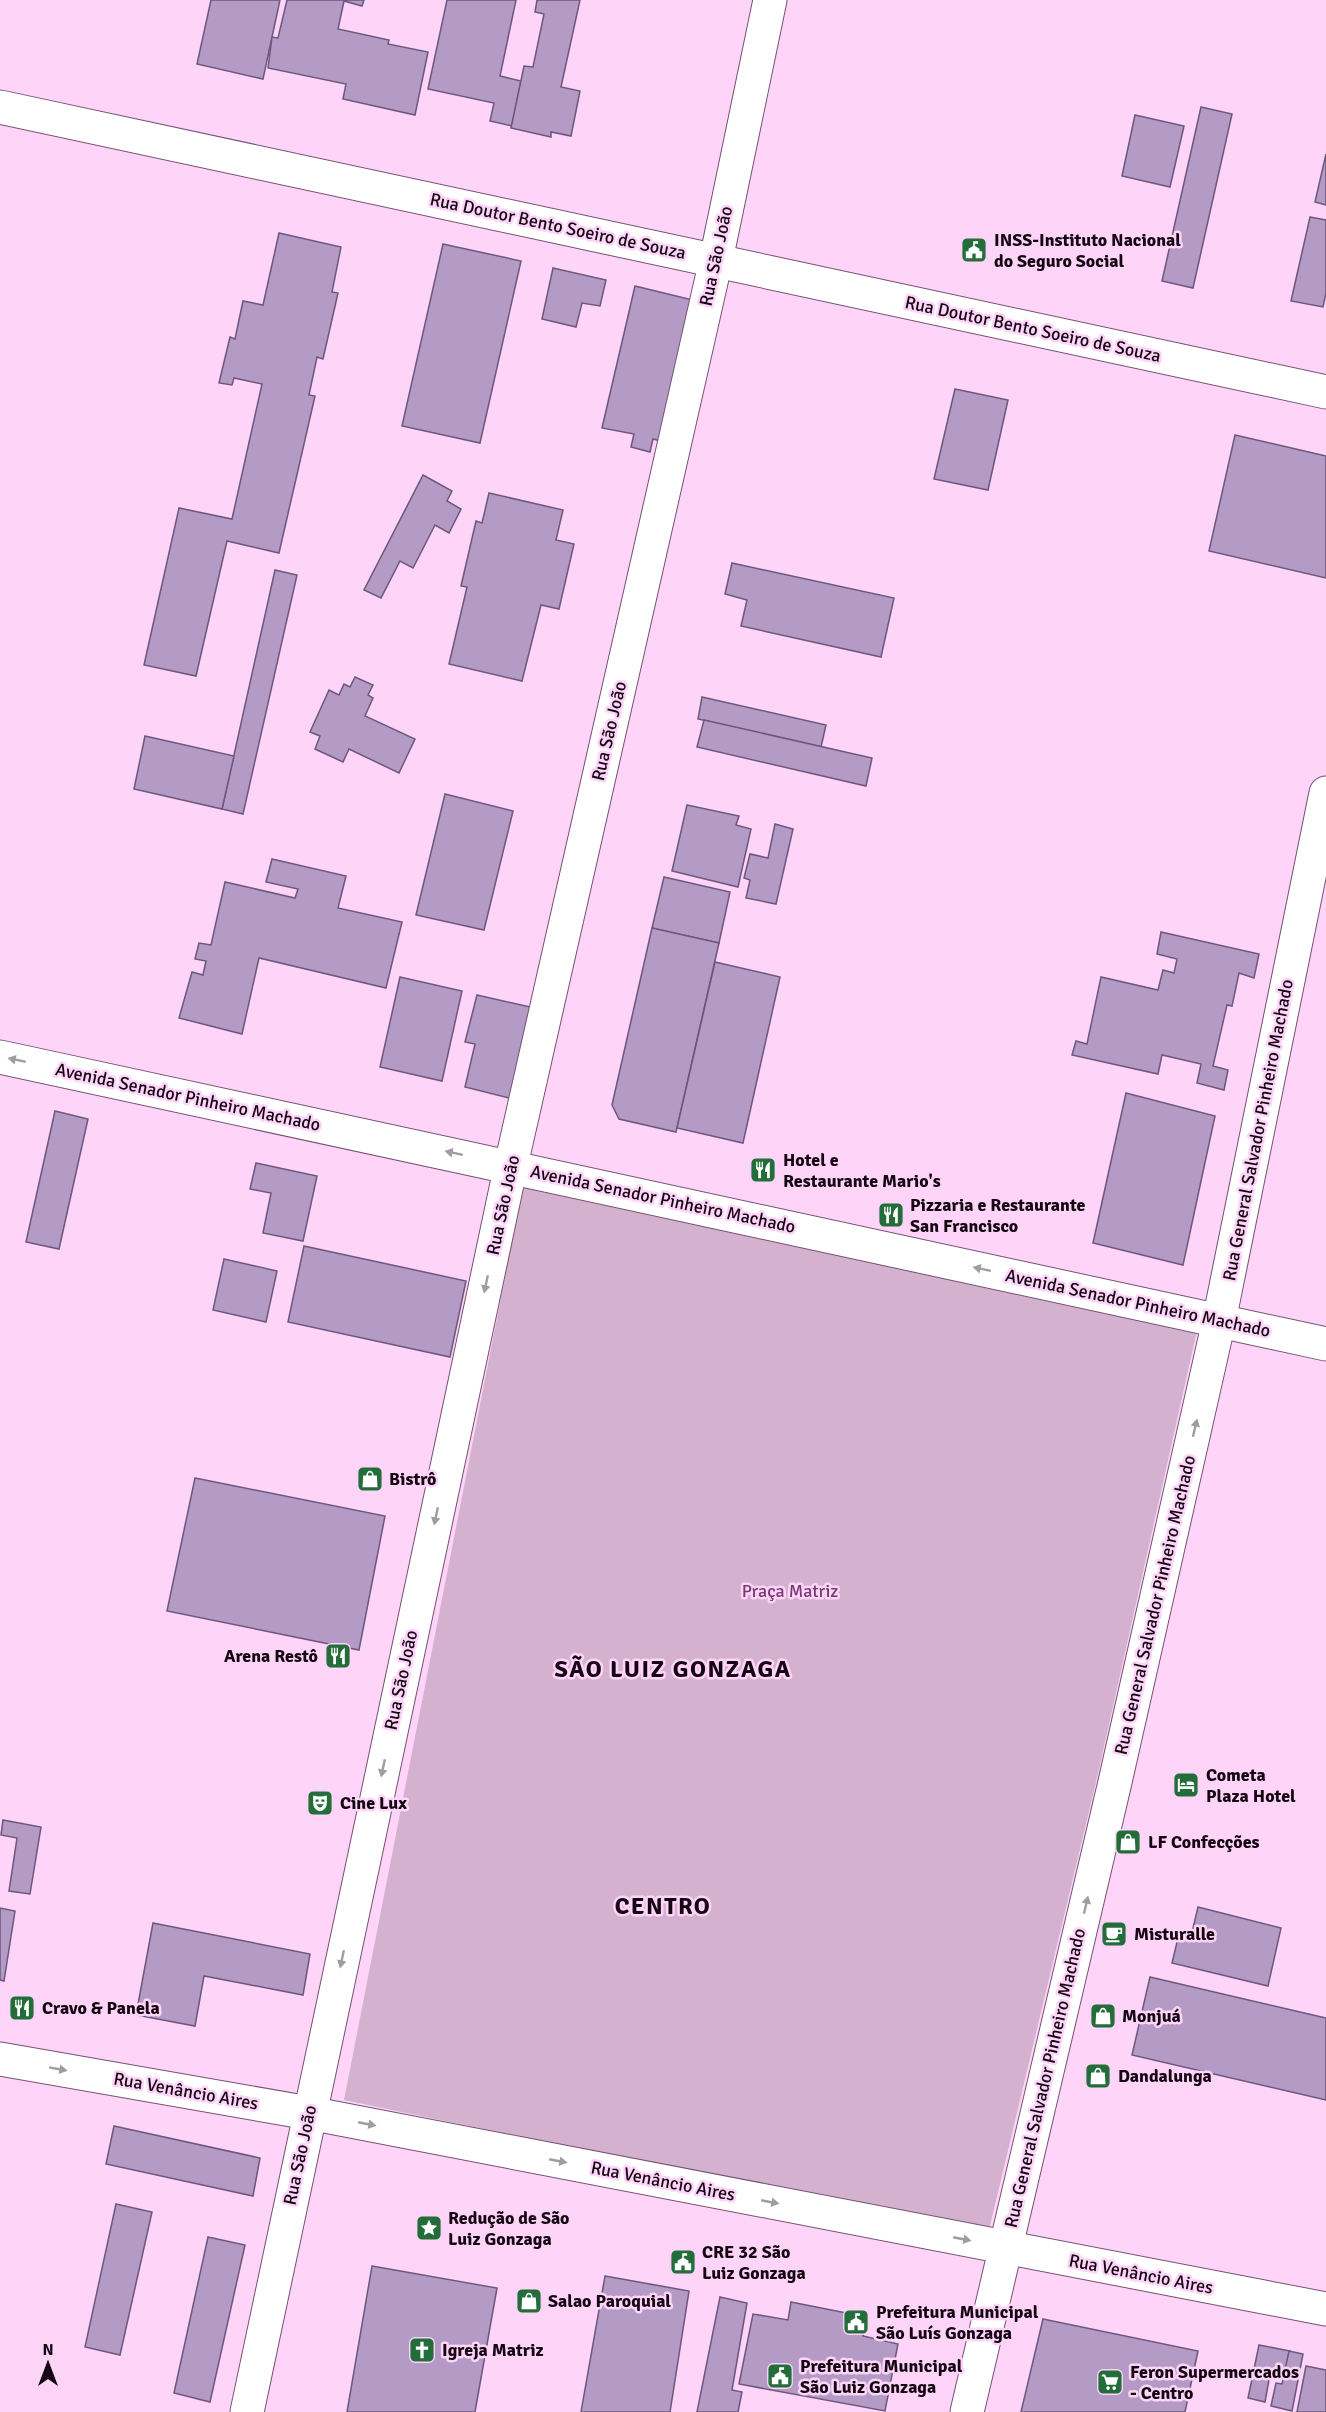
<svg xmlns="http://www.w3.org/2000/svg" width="1326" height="2412" viewBox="0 0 1326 2412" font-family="Signika,sans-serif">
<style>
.green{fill:#d4b1cf}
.building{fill:#b39bc5;stroke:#6d577d;stroke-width:1.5}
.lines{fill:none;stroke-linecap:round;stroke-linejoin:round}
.street-casing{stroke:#755171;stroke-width:35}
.secondary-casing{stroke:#755171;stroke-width:35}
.street{stroke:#fff;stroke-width:33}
.secondary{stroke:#fff;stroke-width:33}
.oneway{fill:#a19ca1}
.labels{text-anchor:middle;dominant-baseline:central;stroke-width:5;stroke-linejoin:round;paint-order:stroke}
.street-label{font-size:18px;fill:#140713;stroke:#fed4f8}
.poi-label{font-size:18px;font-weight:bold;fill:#140713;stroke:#fed4f8;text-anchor:start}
.park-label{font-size:18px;fill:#763a71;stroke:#fed4f8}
.district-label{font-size:24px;font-weight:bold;letter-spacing:1.5px;fill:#140713;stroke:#fed4f8}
</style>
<rect width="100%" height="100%" fill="#fed4f8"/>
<path class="green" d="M524,1180l674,146 -101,452 -109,456 -644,-134z"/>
<g class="building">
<path d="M211,0h69l-17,79 -66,-15z"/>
<path d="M287,0h77l-2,6 -18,-5 -6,28 51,11 -1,4 40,8 -13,63 -72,-16 3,-15 -78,-16 4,-31 6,1z"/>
<path d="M447,0h69l-16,76 21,5 -9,45 -22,-5 4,-18 -66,-14z"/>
<path d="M537,0h43l-19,87 19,4 -9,45 -20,-4v5l-40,-9 13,-62 9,1 11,-53 -9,-2z"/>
<path d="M1201,107l31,7 -39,174 -31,-7z"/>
<path d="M1135,115l49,11 -14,61 -48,-11z"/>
<path d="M1326,154v51l-11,-3z"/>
<path d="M1310,217l16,3v73l-3,14 -32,-6z"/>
<path d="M279,233l62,14 -9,45 6,1 -15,66 -6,-2 -8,38 6,1 -36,157 -52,-12 -31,135 -52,-11 35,-157 53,11 30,-135 -28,-6 -2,7 -13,-2 11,-46 5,2 8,-38 20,4z"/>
<path d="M443,244l78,17 -41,182 -78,-17z"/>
<path d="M553,268l53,12 -6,26 -18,-3 -6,24 -34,-8z"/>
<path d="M635,286l66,16 -33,141 -15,-4 -3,13 -19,-5 3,-13 -32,-6z"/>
<path d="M955,389l53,11 -20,90 -54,-11z"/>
<path d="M1235,435l91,21v122l-117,-27z"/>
<path d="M423,475l29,16 -5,10 14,8 -12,24 -14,-8 -22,43 -13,-7 -19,37 -17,-8z"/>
<path d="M489,493l74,17 -7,30 18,4 -15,65 -18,-4 -19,76 -73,-17 18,-77 -6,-1 15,-65 6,2z"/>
<path d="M732,563l162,35 -13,59 -140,-31 6,-26 -22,-6z"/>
<path d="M275,570l22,5 -54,239 -21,-5z"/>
<path d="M355,677l18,8 -5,10 5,3 -8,18 50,23 -16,34 -50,-24 -6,13 -28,-13 5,-13 -10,-4 19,-42 10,5 5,-11 6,3z"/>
<path d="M702,697l124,28 -5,22 -123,-28z"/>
<path d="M704,720l168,38 -6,28 -169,-39z"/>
<path d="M145,736l89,20 -12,53 -88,-20z"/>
<path d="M445,794l68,17 -29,119 -68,-15z"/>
<path d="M687,805l52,11 -3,9 15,4 -13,58 -66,-16z"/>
<path d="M775,824l18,5 -17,75 -30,-6 4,-18 -6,-2 6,-24 18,4z"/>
<path d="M272,859l74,17 -8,32 64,14 -16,66 -127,-30 -17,76 -63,-16 13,-46 11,3 3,-14 -11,-2 4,-16 12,2 14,-63 70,16 3,-9 -32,-7z"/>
<path d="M664,877l66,15 -11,51 -67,-15z"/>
<path d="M652,928l67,15 -43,189 -57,-13 -7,-14z"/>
<path d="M1161,932l98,22 -5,24 -15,-5 -7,33 -5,-1 -14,61 15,4 -4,20 -27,-7 4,-19 -39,-9 -4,19 -86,-19 4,-14 11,3 14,-67 57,13 5,-20 11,3 3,-14 -20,-5z"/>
<path d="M715,962l65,15 -37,166 -66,-15z"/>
<path d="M400,977l62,14 -20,90 -62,-14z"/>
<path d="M477,995l58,13 -22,91 -48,-12 10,-43 -10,-2z"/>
<path d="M1126,1093l89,23 -32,149 -90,-22z"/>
<path d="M55,1111l33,8 -29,130 -33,-7z"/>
<path d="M256,1163l61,13 -14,65 -40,-8 8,-40 -21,-4z"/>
<path d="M304,1246l162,35 -16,76 -162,-35z"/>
<path d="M224,1259l53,12 -11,51 -53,-12z"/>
<path d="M195,1478l190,38 -26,134 -192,-39z"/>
<path d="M3,1820l38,7 -11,67 -21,-3 8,-53 -16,-3z"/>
<path d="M1198,1907l83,21 -13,58 -96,-23 6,-25 12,3z"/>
<path d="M0,1908l15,3 -11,70 -4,-1z"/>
<path d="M153,1923l157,31 -7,41 -99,-19 -9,50 -59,-11z"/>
<path d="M1150,1977l176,41v82l-194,-45z"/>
<path d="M114,2126l146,32 -7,38 -147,-32z"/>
<path d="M116,2204l36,8 -32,143 -35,-8z"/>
<path d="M208,2237l37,8 -35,157 -36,-9z"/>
<path d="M372,2266l125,22 -22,124h-128z"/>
<path d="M605,2276l84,15 -19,121h-89z"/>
<path d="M720,2297l27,6 -15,87 10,2 -4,20h-41z"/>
<path d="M791,2302l76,15 -4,19 35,8 -13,67 -146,-27 14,-70 35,6z"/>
<path d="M1043,2319l155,32 -13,61h-164z"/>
<path d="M1259,2345l31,6 -5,26 -15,-3 -5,28 -17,-4z"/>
<path d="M1289,2351l14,3 -11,57 -21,-5 5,-23 6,1z"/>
<path d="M1306,2366l20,4v42h-29z"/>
</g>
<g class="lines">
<defs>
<g id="street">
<path d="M0,107l1326,285"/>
<path d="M511,1165l205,-905 54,-260"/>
<path d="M967,2412l148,-630 104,-461 107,-528"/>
</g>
<g id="secondary">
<path d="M0,1057l1326,287"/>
<path d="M0,2059l309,54 1017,196"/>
<path d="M247,2412l264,-1247"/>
</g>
</defs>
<use href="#street" class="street-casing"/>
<use href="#secondary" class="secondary-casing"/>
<use href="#street" class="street"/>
<use href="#secondary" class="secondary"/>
</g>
<defs><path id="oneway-solid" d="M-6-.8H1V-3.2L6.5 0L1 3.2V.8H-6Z" transform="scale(1.5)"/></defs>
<g class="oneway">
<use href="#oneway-solid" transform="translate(17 1060) rotate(-168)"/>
<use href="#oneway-solid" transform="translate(454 1153) rotate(-168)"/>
<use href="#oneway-solid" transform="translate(982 1269) rotate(-168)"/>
<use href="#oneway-solid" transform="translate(486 1284) rotate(102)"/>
<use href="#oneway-solid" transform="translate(1195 1428) rotate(-77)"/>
<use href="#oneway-solid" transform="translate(436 1516) rotate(102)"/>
<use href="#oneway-solid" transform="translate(383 1768) rotate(102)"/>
<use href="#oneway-solid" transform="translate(1086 1905) rotate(-77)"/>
<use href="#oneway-solid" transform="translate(342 1959) rotate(102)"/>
<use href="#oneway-solid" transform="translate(58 2069) rotate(10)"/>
<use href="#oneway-solid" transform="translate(367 2124) rotate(11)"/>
<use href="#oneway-solid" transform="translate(558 2161) rotate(11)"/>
<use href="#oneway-solid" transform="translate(770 2202) rotate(11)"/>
<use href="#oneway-solid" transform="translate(962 2239) rotate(11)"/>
</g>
<defs>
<symbol id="civic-square" viewBox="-11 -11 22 22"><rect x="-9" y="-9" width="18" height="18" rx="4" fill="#236d3a" stroke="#fed4f8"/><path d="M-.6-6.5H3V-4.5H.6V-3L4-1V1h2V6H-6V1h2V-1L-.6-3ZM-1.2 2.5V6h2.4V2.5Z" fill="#fff"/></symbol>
<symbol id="restaurant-square" viewBox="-11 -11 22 22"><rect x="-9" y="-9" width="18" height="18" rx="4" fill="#236d3a" stroke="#fed4f8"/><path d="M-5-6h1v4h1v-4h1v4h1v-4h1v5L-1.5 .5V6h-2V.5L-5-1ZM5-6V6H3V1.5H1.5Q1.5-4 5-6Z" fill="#fff"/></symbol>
<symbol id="shop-square" viewBox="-11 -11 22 22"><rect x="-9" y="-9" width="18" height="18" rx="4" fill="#236d3a" stroke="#fed4f8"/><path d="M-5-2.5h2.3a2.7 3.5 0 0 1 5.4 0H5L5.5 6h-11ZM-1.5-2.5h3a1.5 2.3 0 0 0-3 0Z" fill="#fff"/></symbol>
<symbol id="hotel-square" viewBox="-11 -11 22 22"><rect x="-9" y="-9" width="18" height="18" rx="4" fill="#236d3a" stroke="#fed4f8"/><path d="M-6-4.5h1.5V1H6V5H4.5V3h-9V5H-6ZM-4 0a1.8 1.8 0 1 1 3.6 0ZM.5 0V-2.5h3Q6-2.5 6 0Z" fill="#fff"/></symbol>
<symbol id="theatre-square" viewBox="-11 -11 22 22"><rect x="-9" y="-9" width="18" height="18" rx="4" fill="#236d3a" stroke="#fed4f8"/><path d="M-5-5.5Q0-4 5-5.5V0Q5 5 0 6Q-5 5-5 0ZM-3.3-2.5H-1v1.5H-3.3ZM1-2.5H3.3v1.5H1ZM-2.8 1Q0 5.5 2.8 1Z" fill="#fff"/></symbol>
<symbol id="cafe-square" viewBox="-11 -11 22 22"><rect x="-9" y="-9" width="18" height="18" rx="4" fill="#236d3a" stroke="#fed4f8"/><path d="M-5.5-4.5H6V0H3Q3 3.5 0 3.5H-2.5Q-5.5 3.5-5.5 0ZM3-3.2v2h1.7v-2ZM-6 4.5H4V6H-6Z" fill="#fff"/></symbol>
<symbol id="sight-square" viewBox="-11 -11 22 22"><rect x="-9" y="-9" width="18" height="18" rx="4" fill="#236d3a" stroke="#fed4f8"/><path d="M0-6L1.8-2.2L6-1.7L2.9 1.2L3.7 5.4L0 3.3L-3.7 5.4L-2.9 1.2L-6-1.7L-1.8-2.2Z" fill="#fff"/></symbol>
<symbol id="church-square" viewBox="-11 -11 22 22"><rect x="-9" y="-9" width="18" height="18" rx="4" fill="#236d3a" stroke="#fed4f8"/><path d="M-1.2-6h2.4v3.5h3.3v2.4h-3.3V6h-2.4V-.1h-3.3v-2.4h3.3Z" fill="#fff"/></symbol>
<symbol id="supermarket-square" viewBox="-11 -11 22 22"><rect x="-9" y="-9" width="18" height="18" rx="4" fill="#236d3a" stroke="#fed4f8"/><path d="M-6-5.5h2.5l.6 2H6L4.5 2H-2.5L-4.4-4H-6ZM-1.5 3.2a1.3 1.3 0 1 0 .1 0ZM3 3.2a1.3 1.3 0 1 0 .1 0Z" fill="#fff"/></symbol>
</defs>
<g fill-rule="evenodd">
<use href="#civic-square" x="959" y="235" width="30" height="30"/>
<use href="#restaurant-square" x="748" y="1155" width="30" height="30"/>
<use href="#restaurant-square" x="876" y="1200" width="30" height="30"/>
<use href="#shop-square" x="355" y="1464" width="30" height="30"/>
<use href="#restaurant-square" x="323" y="1641" width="30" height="30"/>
<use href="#hotel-square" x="1171" y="1770" width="30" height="30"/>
<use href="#theatre-square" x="305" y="1788" width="30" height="30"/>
<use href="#shop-square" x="1113" y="1827" width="30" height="30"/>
<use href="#cafe-square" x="1099" y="1919" width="30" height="30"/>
<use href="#restaurant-square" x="7" y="1993" width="30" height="30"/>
<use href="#shop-square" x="1088" y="2001" width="30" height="30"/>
<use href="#shop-square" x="1083" y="2061" width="30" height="30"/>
<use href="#sight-square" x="414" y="2213" width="30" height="30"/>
<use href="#civic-square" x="668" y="2247" width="30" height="30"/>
<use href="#shop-square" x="514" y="2286" width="30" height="30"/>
<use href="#civic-square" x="841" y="2307" width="30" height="30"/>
<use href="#church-square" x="407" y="2335" width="30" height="30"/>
<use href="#civic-square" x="765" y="2361" width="30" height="30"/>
<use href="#supermarket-square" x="1095" y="2367" width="30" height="30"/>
</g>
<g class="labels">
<g class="street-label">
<text transform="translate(558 226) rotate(12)">Rua Doutor Bento Soeiro de Souza</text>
<text transform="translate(716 256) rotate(-78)">Rua São João</text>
<text transform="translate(1033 329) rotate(12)">Rua Doutor Bento Soeiro de Souza</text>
<text transform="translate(609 731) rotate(-77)">Rua São João</text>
<text transform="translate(188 1097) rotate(12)">Avenida Senador Pinheiro Machado</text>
<text transform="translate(1258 1130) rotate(-79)">Rua General Salvador Pinheiro Machado</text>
<text transform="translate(663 1199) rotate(12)">Avenida Senador Pinheiro Machado</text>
<text transform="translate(503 1205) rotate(-78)">Rua São João</text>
<text transform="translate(1138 1303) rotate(12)">Avenida Senador Pinheiro Machado</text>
<text transform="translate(1155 1605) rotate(-77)">Rua General Salvador Pinheiro Machado</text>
<text transform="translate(401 1680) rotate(-78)">Rua São João</text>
<text transform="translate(1045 2078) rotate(-77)">Rua General Salvador Pinheiro Machado</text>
<text transform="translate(186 2091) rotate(10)">Rua Venâncio Aires</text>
<text transform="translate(300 2155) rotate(-78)">Rua São João</text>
<text transform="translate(663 2181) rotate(11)">Rua Venâncio Aires</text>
<text transform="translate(1141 2274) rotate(11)">Rua Venâncio Aires</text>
</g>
<g class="poi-label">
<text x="994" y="240">INSS-Instituto Nacional<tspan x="994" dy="21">do Seguro Social</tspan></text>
<text x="783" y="1160">Hotel e<tspan x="783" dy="21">Restaurante Mario's</tspan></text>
<text x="910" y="1205">Pizzaria e Restaurante<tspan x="910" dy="21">San Francisco</tspan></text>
<text x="389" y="1479">Bistrô</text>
<text x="318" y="1656" text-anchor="end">Arena Restô</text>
<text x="1206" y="1775">Cometa<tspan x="1206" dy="21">Plaza Hotel</tspan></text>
<text x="340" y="1803">Cine Lux</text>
<text x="1148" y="1842">LF Confecções</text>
<text x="1134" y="1934">Misturalle</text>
<text x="42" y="2008">Cravo &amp; Panela</text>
<text x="1122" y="2016">Monjuá</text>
<text x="1118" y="2076">Dandalunga</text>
<text x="448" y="2218">Redução de São<tspan x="448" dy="21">Luiz Gonzaga</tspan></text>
<text x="702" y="2252">CRE 32 São<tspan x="702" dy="21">Luiz Gonzaga</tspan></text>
<text x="548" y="2301">Salao Paroquial</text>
<text x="876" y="2312">Prefeitura Municipal<tspan x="876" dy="21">São Luís Gonzaga</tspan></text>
<text x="442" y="2350">Igreja Matriz</text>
<text x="800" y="2366">Prefeitura Municipal<tspan x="800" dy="21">São Luiz Gonzaga</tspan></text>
<text x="1130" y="2372">Feron Supermercados<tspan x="1130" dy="21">- Centro</tspan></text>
</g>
<g class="park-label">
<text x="790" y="1591">Praça Matriz</text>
</g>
<g class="district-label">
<text x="673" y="1669">SÃO LUIZ GONZAGA</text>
<text x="663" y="1906">CENTRO</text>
</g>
</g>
<g transform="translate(48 2364)" stroke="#fed4f8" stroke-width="4.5" paint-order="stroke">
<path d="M0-4.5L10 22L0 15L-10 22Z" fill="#140713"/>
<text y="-9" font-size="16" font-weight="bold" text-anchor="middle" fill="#140713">N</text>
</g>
</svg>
